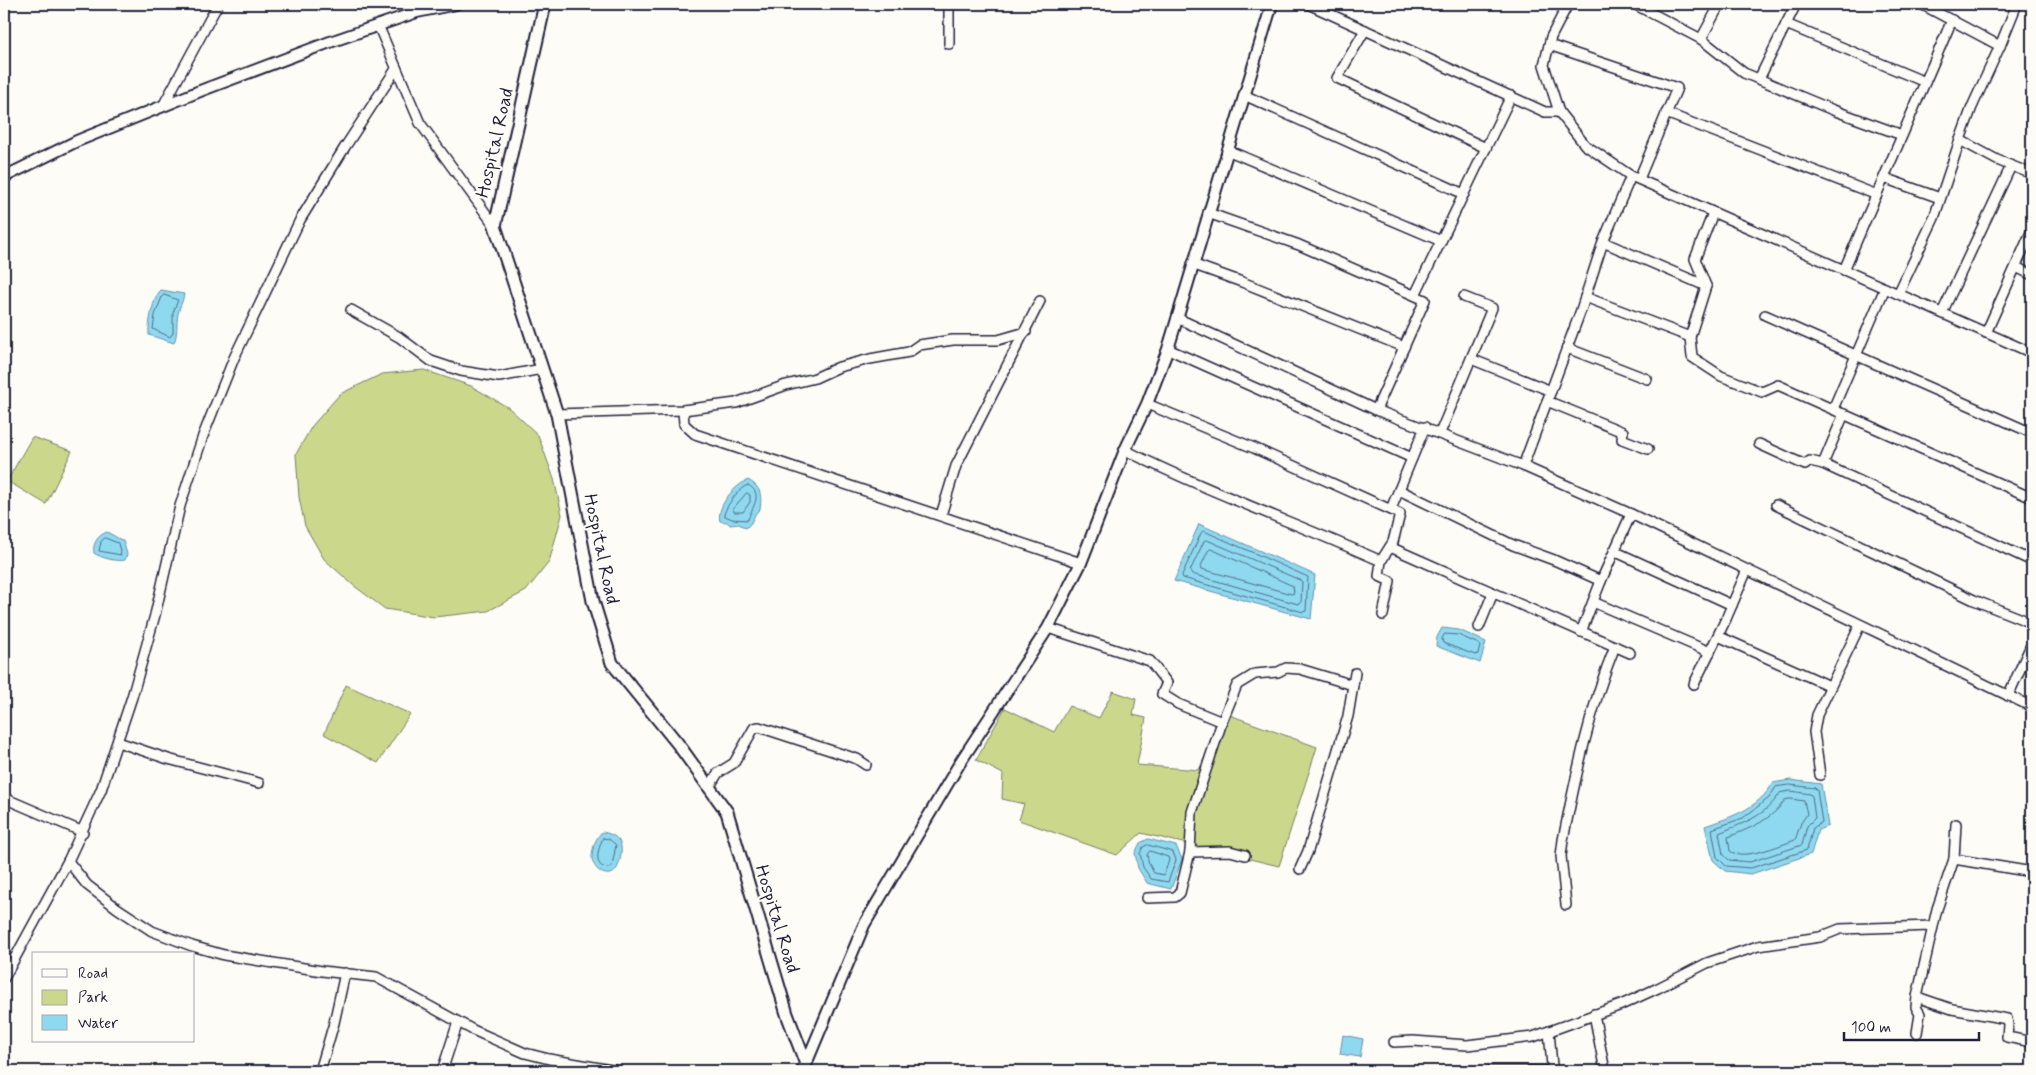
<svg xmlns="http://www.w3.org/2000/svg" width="2036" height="1075" viewBox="0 0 2036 1075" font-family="Mynerve,sans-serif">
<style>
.green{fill:#cbd88c;stroke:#767d64}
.water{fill:#8fd9f0;stroke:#6390a8}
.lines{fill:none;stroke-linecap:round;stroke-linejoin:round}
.shore{stroke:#4e6b83;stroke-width:1}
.minor-casing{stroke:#22223b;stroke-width:12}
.tertiary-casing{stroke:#22223b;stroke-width:14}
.secondary-casing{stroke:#22223b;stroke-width:15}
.minor{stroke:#fdfcf7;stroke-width:9}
.tertiary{stroke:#fdfcf7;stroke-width:10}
.secondary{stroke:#fdfcf7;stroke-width:11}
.labels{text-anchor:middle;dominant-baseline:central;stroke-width:4.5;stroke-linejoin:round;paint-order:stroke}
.street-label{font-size:19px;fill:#22223b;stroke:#fdfcf7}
</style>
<rect width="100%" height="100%" fill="#fdfcf7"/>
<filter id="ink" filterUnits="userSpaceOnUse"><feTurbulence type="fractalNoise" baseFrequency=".02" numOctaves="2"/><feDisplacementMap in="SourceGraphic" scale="10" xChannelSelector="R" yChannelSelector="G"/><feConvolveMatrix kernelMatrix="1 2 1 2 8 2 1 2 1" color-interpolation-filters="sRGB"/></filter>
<g filter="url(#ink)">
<g class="green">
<path d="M424,370l47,16 38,22 29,27 16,44 8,36 -13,47 -23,29 -38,20 -54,6 -49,-8 -32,-24 -29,-26 -19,-33 -6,-29 -3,-43 16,-28 28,-32 42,-20z"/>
<path d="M32,437l40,14 -26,53 -39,-23z"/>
<path d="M346,685l64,29 -32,49 -54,-29z"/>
<path d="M1113,691l23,8 -3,16 13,3 -9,47 62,5 25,-57 93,34 -38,119 -138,-33 -24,22 -98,-35 5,-16 -22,-5 1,-25 -27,-14 29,-52 49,24 15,-26 30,12z"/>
</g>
<g class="water">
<path d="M161,290l23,4c-1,8 -5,13 -6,20 -2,10 0,19 -4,29l-25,-8c-1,-11 4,-38 12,-45z"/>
<path d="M748,480c13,7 14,15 12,29 -7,5 -6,13 -14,19l-7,-4 -9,1 -3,-3 -7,-1c-4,-15 15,-36 28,-41z"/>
<path d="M1199,524l116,51 -4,44 -137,-38z"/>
<path d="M107,532l16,9 4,13 -2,6c-8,2 -24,-2 -31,-7 -2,-9 4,-18 13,-21z"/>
<path d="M1442,628l17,2 27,12 -6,21 -44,-17 1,-9z"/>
<path d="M1790,780l31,4 7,42 -10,4 -7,24 -60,20 -26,-3 -12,-11 -8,-34c26,-9 53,-17 68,-43z"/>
<path d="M602,832c6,1 13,3 17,9 5,6 1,28 -6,32 -11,5 -21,-7 -21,-16 0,-8 4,-20 10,-25z"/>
<path d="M1148,839l28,7 6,13 -11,30 -24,-6 -9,-15 -3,-15 5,-10z"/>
<path d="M1343,1035l20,4 -3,18 -20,-3z"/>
</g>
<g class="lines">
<g class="shore">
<path d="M164,295l14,5 -5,13v20l-3,4 -17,-8 2,-14 7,-18z"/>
<path d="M748,485c17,9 3,23 0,35l-16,-1 -7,-3 -1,-2c4,-10 14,-26 24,-29z"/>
<path d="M747,493l3,2v7l-7,10h-9l-1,-3z"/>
<path d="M1204,531l104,46 -2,34 -3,1 -120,-34 -1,-3 19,-42z"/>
<path d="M105,538l13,5 3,12 -22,-4 2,-9z"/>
<path d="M1207,540l95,41 -1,22 -3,1 -106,-30 -2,-3 14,-30z"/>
<path d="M1211,549l82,37 1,7 -3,1 -89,-25 -1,-3 7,-15z"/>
<path d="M1445,634l13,1 21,9 1,2 -2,8 -3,1 -32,-12 -1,-4z"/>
<path d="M1790,785l25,3 2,2 5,32 -9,6 -6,22 -56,18 -25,-2 -9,-9 -5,-28 31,-11 26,-20 7,-11z"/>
<path d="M1791,791l19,3 2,2 3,22 -8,8 -5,19 -52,17 -21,-2 -6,-6 -4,-21c24,-10 46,-16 61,-40z"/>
<path d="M1791,799l13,2 3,13 -6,9 -6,17c-14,5 -52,21 -65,11l-2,-14c21,-8 44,-17 57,-37z"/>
<path d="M603,838l6,1 7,6 -4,21 -3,2c-17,0 -11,-19 -6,-30z"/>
<path d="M1148,845l25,7 3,8 -8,22 -17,-3 -8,-12 -3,-14 3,-6z"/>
<path d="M1150,851l18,6 1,3 -5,15 -10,-2 -5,-9 -2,-9z"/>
</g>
<defs>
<g id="minor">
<path d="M1308,4l237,108h14l-15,-47 7,-28 17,-33"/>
<path d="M1634,4l67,35 43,34 89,37 69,25"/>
<path d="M1921,4l79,42 17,-42"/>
<path d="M1786,24l139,58"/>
<path d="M378,25l42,98 75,103"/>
<path d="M1365,30l-28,48 149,70"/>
<path d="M1701,39l19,-35"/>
<path d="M949,44v-40"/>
<path d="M1549,45l128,43 -38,91"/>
<path d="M2000,46l-28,61 -12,33 37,20 35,14"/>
<path d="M1759,79l37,-75"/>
<path d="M1244,95l220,99"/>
<path d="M163,106l55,-102"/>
<path d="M1559,112l26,33 46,31 401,177"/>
<path d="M1666,113l211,82"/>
<path d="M1227,150l214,91"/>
<path d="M1884,178l56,20"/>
<path d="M1208,213l91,32 126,55 -49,110"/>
<path d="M1713,213l-18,46 11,27 -16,51 2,20 29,19 41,16 16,-7 254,113"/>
<path d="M1603,242l103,44"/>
<path d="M1192,264l50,18 162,65"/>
<path d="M2016,267l16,8"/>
<path d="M1844,270l108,-250"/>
<path d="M1898,294l36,-76 26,-78"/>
<path d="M1415,295l96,-199"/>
<path d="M1585,297l105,40"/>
<path d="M351,310l48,27 32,24 30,10 38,6 43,-8"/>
<path d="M1942,313l69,-147"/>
<path d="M1765,315l267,118"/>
<path d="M1177,318l199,92 147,56 58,-156 22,-68 28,-66"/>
<path d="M1986,333l46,-103"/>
<path d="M1567,348l80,31"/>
<path d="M1168,349l244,109"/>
<path d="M1471,359l80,32"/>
<path d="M1547,401l76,31 -1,7 26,10"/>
<path d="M1147,404l107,44 146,66 -7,28 -12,19 -2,15 11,5 -7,34"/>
<path d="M1833,409l52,-121"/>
<path d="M683,410l1,14 11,10 386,129"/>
<path d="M557,414l126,-4 53,-7 50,-18 29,-7 24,-11 31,-8 39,-7 10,-7 34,-5h45l28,-8"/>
<path d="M1440,433l52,-125 -28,-11"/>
<path d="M1759,444l46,21 5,-4 13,3 209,97"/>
<path d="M1125,450c83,42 171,73 256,111"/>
<path d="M1823,464l21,-50"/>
<path d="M1523,466l108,48 401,193"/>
<path d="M1399,490l114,55 41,15 47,21"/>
<path d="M1776,505l198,95 58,23"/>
<path d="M1391,509l34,-82"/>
<path d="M941,515l15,-49 84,-165"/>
<path d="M1390,547l240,106"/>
<path d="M1614,551l118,54"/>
<path d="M1593,602l117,50"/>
<path d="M1479,627l14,-34"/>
<path d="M1048,628l102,33 17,22 -5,11 16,10 44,18"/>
<path d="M1581,632l20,-51 30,-67"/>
<path d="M1718,636l112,50"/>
<path d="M1694,684l32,-65 21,-49"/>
<path d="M2008,696l24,-53"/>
<path d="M118,742l50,17 91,24"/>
<path d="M1820,775l-6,-43 3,-17 43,-90"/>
<path d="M709,787l9,-14 16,-10 20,-35 5,-1 98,32 9,6"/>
<path d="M4,798l79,34"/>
<path d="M1190,852l40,-1 15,4"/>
<path d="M1954,859l78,13"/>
<path d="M68,861l19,24 30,23 35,23 40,15 32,9 98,16 54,6 97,53 52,23 24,6 68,12"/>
<path d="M1300,869l8,-18 40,-135 7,-43"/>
<path d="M1147,898l28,-1 5,-4 10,-41 2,-40 30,-90 15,-37 18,-11 23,-2 8,-4 14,1 53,16"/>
<path d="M1566,905l-5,-49 2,-16c13,-65 27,-132 52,-194"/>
<path d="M4,978l64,-117 33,-71 31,-93 23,-82 25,-109 23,-70 31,-78 66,-138 45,-73 51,-78"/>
<path d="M1917,997l35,12 55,10 1,6 -1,12 25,5"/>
<path d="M1594,1014l11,57"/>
<path d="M1917,1033l3,-19 -4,-7 1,-10 20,-88 17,-50 2,-35"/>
<path d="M1394,1042l19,-1 54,4 66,-8 88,-32 37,-17 49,-25 51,-17 62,-9 20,-8 92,-3"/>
<path d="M320,1071l14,-48 11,-50"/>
<path d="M442,1071l16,-49"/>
<path d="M1490,1071h60l2,-5 -3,-35"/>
</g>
<g id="tertiary">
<path d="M4,177l73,-36 123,-50 130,-49 87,-30 39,-8"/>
<path d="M806,1064l58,-139 97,-164 87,-133 33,-65 44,-113 22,-46 21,-55 104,-345"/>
</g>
<path id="secondary" d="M545,4l-50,222 62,188 36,187 19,62 66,81 49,68 60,202 19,50 -4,7"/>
</defs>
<use href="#minor" class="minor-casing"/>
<use href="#tertiary" class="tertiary-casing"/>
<use href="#secondary" class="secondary-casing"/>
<use href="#minor" class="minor"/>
<use href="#tertiary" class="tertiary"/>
<use href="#secondary" class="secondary"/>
</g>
</g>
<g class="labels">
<g class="street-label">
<text transform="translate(495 143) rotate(-77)">Hospital Road</text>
<text transform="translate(601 549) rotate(78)">Hospital Road</text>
<text transform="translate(777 919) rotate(73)">Hospital Road</text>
</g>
</g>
<rect width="2036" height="1075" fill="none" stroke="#fdfcf7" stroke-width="20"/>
<rect x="10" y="10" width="2016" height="1055" fill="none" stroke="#22223b" stroke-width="2" filter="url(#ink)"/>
<rect x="32" y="952" width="162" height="90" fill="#fdfcf7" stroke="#a5a5ac"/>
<rect x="42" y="969" width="25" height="8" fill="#fdfcf7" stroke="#a5a5ac"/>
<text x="78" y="978" font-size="15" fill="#22223b">Road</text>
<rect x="42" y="990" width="25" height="15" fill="#cbd88c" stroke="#a5a5ac"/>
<text x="78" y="1002" font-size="15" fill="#22223b">Park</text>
<rect x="42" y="1015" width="25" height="15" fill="#8fd9f0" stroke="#a5a5ac"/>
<text x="78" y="1028" font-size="15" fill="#22223b">Water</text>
<path d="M1844 1032v8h135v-8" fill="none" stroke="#22223b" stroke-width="2.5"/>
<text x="1851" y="1032" font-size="15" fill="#22223b" stroke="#fdfcf7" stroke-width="4" paint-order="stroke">100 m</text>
</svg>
